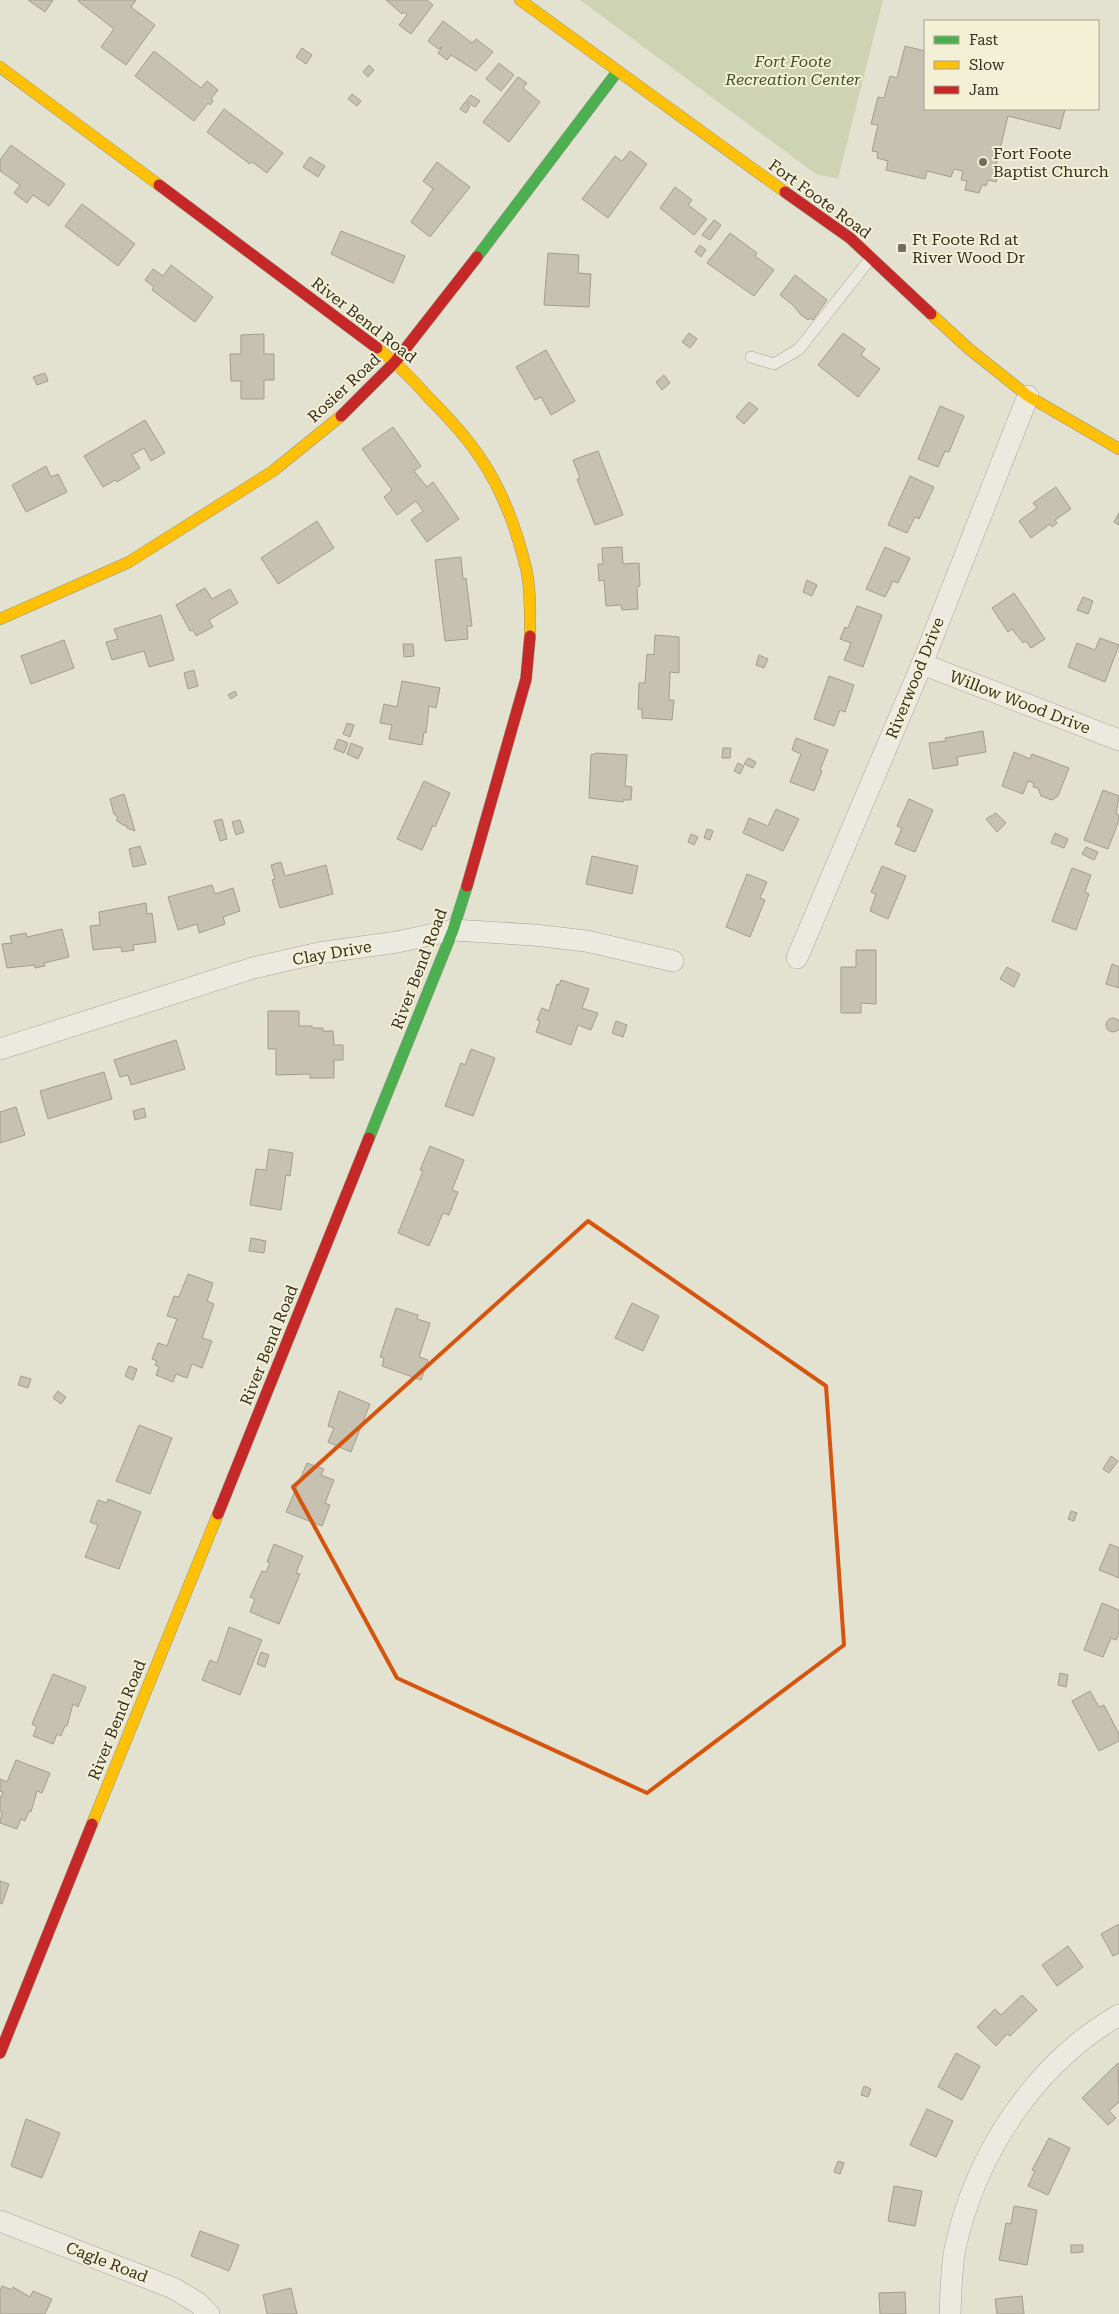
<svg xmlns="http://www.w3.org/2000/svg" width="1119" height="2314" viewBox="0 0 1119 2314" font-family="'Roboto Serif',serif">
<style>
.green{fill:#cdd3b3}
.building{fill:#c6c1b0;stroke:#a39d8f}
.lines{fill:none;stroke-linecap:round;stroke-linejoin:round}
.lane-casing{stroke:#a8a598;stroke-width:12}
.street-casing{stroke:#a8a598;stroke-width:22}
.fast-casing{stroke:#989588;stroke-width:12}
.slow-casing{stroke:#989588;stroke-width:12}
.jam-casing{stroke:#989588;stroke-width:12}
.lane{stroke:#eceae0;stroke-width:11}
.street{stroke:#eceae0;stroke-width:21}
.fast{stroke:#4caf50;stroke-width:11}
.slow{stroke:#ffc107;stroke-width:11}
.jam{stroke:#c62828;stroke-width:11}
.marked{fill:none;stroke:#d6550e;stroke-width:4;stroke-linejoin:round}
.poi-dot{fill:#736d5d;stroke:#f3f0d6;stroke-width:2}
.labels{text-anchor:middle;dominant-baseline:central;stroke-width:4;stroke-linejoin:round;paint-order:stroke}
.park-label{font-size:16px;font-style:italic;fill:#3f5229;stroke:#f3f0d6}
.poi-label{font-size:16px;fill:#372f20;stroke:#f3f0d6;text-anchor:start}
.street-label{font-size:16px;fill:#372f20;stroke:#f3f0d6}
</style>
<rect width="100%" height="100%" fill="#e3e1cf"/>
<path class="green" d="M580,0h303l-45,179 -22,-5z"/>
<g class="building">
<path d="M28,0h25l-8,12z"/>
<path d="M79,0h57l-5,7 24,18 -29,40 -25,-18 13,-18 -36,-28z"/>
<path d="M386,0h41l6,5 -22,29 -12,-9 8,-10 -3,-3 -2,2z"/>
<path d="M443,21l29,22 4,-4 17,13 -17,19 -25,-16 -4,5 -9,-7 4,-6 -4,2 -10,-8z"/>
<path d="M905,46l20,5v58h140l-5,20 -52,-13 -13,54 4,1 -3,11 -8,-2 -2,6 -4,-1 -3,8 -14,-3 2,-9 -6,-1 2,-9 -9,-2 -3,8 -24,-6 -2,8 -39,-9 2,-9 -11,-3 1,-6 -6,-1 6,-26 -7,-1 7,-27 6,1 6,-22 7,2z"/>
<path d="M302,48l10,7 -6,9 -10,-7z"/>
<path d="M154,51l47,37 6,-7 11,9 -7,9 2,2 -3,4 -2,-2 -14,18 -59,-45z"/>
<path d="M499,63l15,12 -13,16 -15,-12z"/>
<path d="M369,65l5,5 -6,7 -5,-5z"/>
<path d="M518,77l9,6 -4,5 17,14 -31,40 -26,-20z"/>
<path d="M352,94l9,7 -4,5 -9,-7z"/>
<path d="M471,95l9,6 -5,6 -9,-6z"/>
<path d="M465,102l5,4 -4,7 -6,-4z"/>
<path d="M224,109l59,44 -16,20 -15,-11 -2,2 -43,-32z"/>
<path d="M11,145l54,39 -16,22 -16,-11 -6,8 -13,-10 6,-8 -20,-14v-11z"/>
<path d="M630,151l17,13 -39,54 -26,-19 33,-43 7,5z"/>
<path d="M310,157l15,9 -7,11 -15,-10z"/>
<path d="M437,162l33,25 -40,50 -19,-15 22,-33 -10,-8z"/>
<path d="M675,187l17,13 -4,5 19,14 -13,16 -34,-27z"/>
<path d="M82,204l53,40 -17,22 -53,-40z"/>
<path d="M714,220l7,5 -11,15 -8,-5z"/>
<path d="M341,231l64,25 -12,27 -62,-29z"/>
<path d="M730,233l27,20 -2,3 19,14 -20,26 -47,-33z"/>
<path d="M700,245l6,5 -5,7 -6,-5z"/>
<path d="M548,253l31,2 -1,18 13,1 -2,33 -45,-2z"/>
<path d="M171,265l42,32 -18,25 -43,-32 2,-3 -9,-7 8,-11 10,7z"/>
<path d="M795,275l32,25 -14,20 -3,-2 -2,2 -8,-6 -6,-8 -14,-11z"/>
<path d="M689,333l8,6 -7,9 -8,-6z"/>
<path d="M843,333l22,16 -4,6 19,14 -22,28 -40,-32z"/>
<path d="M264,334v20h10v26h-10v19h-23v-18h-10l-1,-27h11v-19z"/>
<path d="M546,350l29,51 -24,14 -10,-18 -6,3 -19,-33z"/>
<path d="M45,373l3,8 -11,4 -4,-8z"/>
<path d="M664,375l6,8 -8,7 -6,-8z"/>
<path d="M749,402l9,7 -14,15 -8,-7z"/>
<path d="M940,406l24,10 -15,36 -4,-1 -7,16 -20,-8z"/>
<path d="M145,420l20,33 -14,8 -7,-13 -12,7 8,13 -23,14 -2,-2 -12,7 -19,-31z"/>
<path d="M393,427l28,39 -7,5 13,16 6,-5 26,37 -32,23 -16,-22 12,-9 -7,-10 -19,14 -13,-18 8,-7 -30,-41z"/>
<path d="M598,451l25,64 -28,10 -18,-46 3,-1 -7,-18z"/>
<path d="M46,466l5,11 7,-3 9,18 -41,20 -14,-27z"/>
<path d="M910,476l24,11 -15,32 -4,-2 -8,16 -19,-8z"/>
<path d="M1056,487l15,22 -16,11 2,3 -5,4 -2,-3 -19,14 -12,-17 18,-13 -4,-5z"/>
<path d="M1119,513v12l-5,-3z"/>
<path d="M317,521l17,27 -56,36 -17,-26z"/>
<path d="M622,547l1,17 16,-1 1,23 -3,1 1,22 -16,1 -1,-5 -15,1 -2,-26 -5,1 -1,-17h5l-1,-16z"/>
<path d="M885,547l25,11 -12,25 -5,-2 -8,16 -19,-8z"/>
<path d="M461,557l2,22 3,-1 6,48h-5l1,13 -23,2 -10,-81z"/>
<path d="M807,580l10,5 -5,11 -9,-4z"/>
<path d="M205,588l7,11 18,-10 8,14 -29,17 4,7 -17,9 -3,-6 -3,1 -14,-26z"/>
<path d="M1014,593l31,46 -14,9 -5,-7 -3,2 -11,-14 -4,3 -16,-24z"/>
<path d="M1083,597l10,4 -5,13 -11,-4z"/>
<path d="M857,606l25,9 -19,52 -19,-7 7,-17 -11,-4 5,-12 3,1z"/>
<path d="M161,615l13,45 -25,7 -5,-16 -32,9 -6,-18 12,-3 -4,-10z"/>
<path d="M655,635l24,2v36l-9,-1 -1,28h5l-2,20 -30,-2v-9h-4l1,-26h6l2,-29 7,1z"/>
<path d="M1100,638l19,7 -14,37 -37,-15 9,-24 18,7z"/>
<path d="M64,640l10,28 -43,16 -10,-28z"/>
<path d="M403,644h10l1,12 -10,1z"/>
<path d="M759,655l9,4 -4,9 -8,-3z"/>
<path d="M194,670l4,16 -10,3 -4,-16z"/>
<path d="M829,676l25,9 -9,27 -5,-2 -6,16 -20,-7z"/>
<path d="M402,681l38,7 -4,20 -7,-2 -3,27 -2,-1 -2,13 -33,-6 3,-14 -12,-2 4,-19 13,3z"/>
<path d="M235,691l2,4 -6,4 -3,-4z"/>
<path d="M347,723l7,2 -4,12 -7,-3z"/>
<path d="M983,731l3,21 -29,5 1,8 -25,4 -4,-26 17,-2 -1,-3z"/>
<path d="M796,738l32,12 -8,20 2,1 -8,20 -24,-9 11,-28 -9,-4z"/>
<path d="M338,739l10,4 -4,10 -10,-4z"/>
<path d="M351,743l12,5 -5,11 -11,-5z"/>
<path d="M723,748h8l-1,10h-8z"/>
<path d="M1014,752l16,7 2,-5 37,14 -11,28 -6,4 -11,-4 -3,-8 -5,-1 1,-4 -6,-2 -5,13 -21,-8z"/>
<path d="M597,753l30,2 -2,31 7,1 -1,13h-8v2l-34,-4 2,-43z"/>
<path d="M748,758l8,4 -3,6 -9,-4z"/>
<path d="M738,763l6,3 -4,8 -6,-3z"/>
<path d="M424,781l26,12 -15,34 -2,-2 -11,25 -25,-11z"/>
<path d="M1103,790l16,6 -3,18 3,1v5l-11,29 -24,-9z"/>
<path d="M124,794l11,37 -8,-3 -1,-4 -2,2 -8,-6 2,-3 -4,-3 -4,-15z"/>
<path d="M909,799l24,11 -18,42 -20,-8 7,-16 -5,-2z"/>
<path d="M776,809l23,10 -16,32 -40,-18 6,-15 19,8z"/>
<path d="M996,813l10,10 -9,9 -11,-13z"/>
<path d="M222,819l5,20 -7,2 -6,-20z"/>
<path d="M240,820l4,12 -8,3 -4,-13z"/>
<path d="M707,829l6,2 -3,9 -6,-2z"/>
<path d="M1055,833l13,6 -4,9 -13,-5z"/>
<path d="M691,834l7,3 -4,8 -6,-3z"/>
<path d="M140,846l6,18 -13,3 -4,-18z"/>
<path d="M1086,847l12,5 -4,8 -12,-6z"/>
<path d="M592,856l46,10 -6,28 -46,-10z"/>
<path d="M281,862l4,14 41,-11 7,29 -53,14 -8,-28 3,-1 -4,-14z"/>
<path d="M882,866l24,10 -18,43 -18,-8 6,-17 -5,-2z"/>
<path d="M1072,868l19,7 -6,17 4,2 -13,36 -24,-9z"/>
<path d="M747,874l20,8 -7,16 5,2 -15,37 -24,-10z"/>
<path d="M212,885l3,9 18,-6 7,23 -17,6 2,7 -26,9 -2,-9 -19,6 -10,-33z"/>
<path d="M146,903l1,11 5,-1 4,29 -23,3 1,5 -12,2 -1,-5 -28,3 -3,-24 10,-1 -1,-13z"/>
<path d="M62,929l7,28 -25,6 1,3 -10,2v-3l-28,3 -5,-24 10,-1 -2,-7 16,-3 1,4z"/>
<path d="M856,950h20v54l-15,-1v10h-20v-46h15z"/>
<path d="M1112,964l7,3v21l-13,-4z"/>
<path d="M1007,967l13,7 -6,13 -14,-8z"/>
<path d="M561,980l28,9 -7,19 16,5 -7,17 -13,-5 -7,20 -35,-13 4,-11 -3,-1 5,-12 7,3 8,-27 2,1z"/>
<path d="M268,1011h31v15h13v2h11v3h10l1,14h9v15h-9v18h-24v-4l-34,1v-26h-8z"/>
<circle cx="1113" cy="1025" r="7"/>
<path d="M616,1021l11,4 -4,12 -11,-4z"/>
<path d="M176,1040l9,29 -54,16 -3,-10 -8,2 -6,-17z"/>
<path d="M471,1049l24,9 -22,58 -28,-10 16,-43 4,2z"/>
<path d="M104,1072l8,27 -64,20 -8,-28z"/>
<path d="M16,1107l9,28 -25,8v-31z"/>
<path d="M144,1108l2,9 -11,3 -2,-9z"/>
<path d="M430,1146l34,14 -12,30 6,2 -9,23 -6,-2 -14,33 -31,-13 25,-62 -3,-1z"/>
<path d="M269,1149l24,4 -3,23 -4,-1 -5,35 -31,-5 6,-36 10,1z"/>
<path d="M251,1238l15,3 -2,12 -15,-2z"/>
<path d="M188,1274l25,9 -6,18 7,3 -12,34 10,3 -10,27 -10,-4 -5,14 -11,-4 -3,8 -17,-7 3,-8 -4,-2 2,-4 -5,-2 6,-16 9,3 10,-27 -10,-3 7,-20 5,1z"/>
<path d="M632,1303l27,13 -16,35 -28,-13z"/>
<path d="M396,1308l22,7 -1,4 13,4 -11,34 9,3 -7,20 -39,-14 2,-8 -4,-1z"/>
<path d="M129,1366l8,3 -4,11 -8,-4z"/>
<path d="M21,1376l10,3 -3,9 -10,-3z"/>
<path d="M58,1391l8,6 -5,7 -8,-6z"/>
<path d="M339,1391l31,13 -19,48 -23,-10 6,-14 -6,-2z"/>
<path d="M139,1425l33,13 -22,56 -34,-13z"/>
<path d="M1111,1456l7,5 -9,12 -6,-4z"/>
<path d="M307,1463l17,6 -3,6 13,5 -9,23 5,2 -8,21 -36,-14z"/>
<path d="M108,1499l33,13 -22,57 -34,-12 13,-32 -8,-3 8,-22 9,3z"/>
<path d="M1071,1511l6,2 -3,8 -6,-2z"/>
<path d="M274,1544l29,12 -7,17 4,1 -21,50 -29,-12 5,-13 -5,-2 12,-26 4,1 4,-9 -3,-1z"/>
<path d="M1110,1544l9,4v30l-20,-8z"/>
<path d="M1102,1603l17,7v23l-3,7 -5,-2 -8,19 -19,-7z"/>
<path d="M229,1627l33,13 -22,55 -38,-15 8,-20 7,3z"/>
<path d="M261,1652l8,3 -4,12 -8,-3z"/>
<path d="M1060,1673l8,2 -2,12 -8,-2z"/>
<path d="M53,1674l33,13 -8,20 -5,-3 -6,22h-2l-4,10 -4,-2 -4,10 -20,-8 4,-9 -5,-3z"/>
<path d="M1090,1691l9,16 5,-2 15,29v7l-20,10 -27,-50z"/>
<path d="M16,1760l34,13 -8,20 -5,-2 -6,21 -2,-1 -4,10 -4,-2 -4,10 -17,-6 2,-11 -2,-1v-12l3,-7 -3,-1v-12l7,3z"/>
<path d="M0,1881l9,3 -7,20 -2,-1z"/>
<path d="M1119,1924v29l-6,3 -12,-22z"/>
<path d="M1068,1946l15,21 -26,19 -15,-21z"/>
<path d="M1022,1995l15,15 -27,26 -3,-2 -11,12 -19,-19 18,-18 6,6z"/>
<path d="M956,2053l24,13 -18,34 -24,-13z"/>
<path d="M1118,2063l1,39 -10,9 7,7 -8,7 -26,-27z"/>
<path d="M864,2086l7,3 -3,8 -7,-2z"/>
<path d="M927,2109l26,12 -17,36 -26,-12z"/>
<path d="M26,2119l34,14 -18,45 -31,-12z"/>
<path d="M1049,2138l21,10 -22,47 -20,-9 7,-15 -3,-1z"/>
<path d="M838,2161l6,2 -4,11 -6,-2z"/>
<path d="M894,2186l28,5 -7,35 -27,-5z"/>
<path d="M1014,2206l23,4 -10,55 -28,-5 7,-37 5,1z"/>
<path d="M200,2231l39,14 -10,26 -38,-15z"/>
<path d="M1071,2245h12v7l-12,1z"/>
<path d="M2,2286l10,4 1,-3 17,10 3,-6 19,8 -7,15h-45v-24z"/>
<path d="M291,2288l6,26h-30l-4,-19z"/>
<path d="M905,2292l1,22h-26l-1,-21z"/>
<path d="M1022,2296l2,18h-27l-2,-15z"/>
</g>
<g class="lines">
<defs>
<path id="lane" d="M751,357l23,7 25,-15 72,-91"/>
<g id="street">
<path d="M922,664l197,76"/>
<path d="M797,958l125,-294 106,-268"/>
<path d="M0,1049l253,-81 66,-15 78,-11 56,-12 81,5 52,6 87,20"/>
<path d="M0,2221l173,67 25,15 11,11"/>
<path d="M950,2314c1,-21 1,-44 5,-65 20,-94 79,-185 164,-234"/>
</g>
<g id="fast">
<path d="M477,257l140,-185"/>
<path d="M369,1138l84,-208 14,-44"/>
</g>
<g id="slow">
<path d="M520,0l265,192"/>
<path d="M0,67l159,118"/>
<path d="M931,314l38,35 59,47 91,53"/>
<path d="M377,348c20,15 36,32 52,50 19,19 37,38 52,61 21,31 36,72 45,109 5,22 4,46 4,68"/>
<path d="M0,619l129,-57 144,-91 68,-55"/>
<path d="M92,1824l126,-310"/>
</g>
<g id="jam">
<path d="M159,185l218,163"/>
<path d="M785,192l65,46 81,76"/>
<path d="M341,416l54,-54 82,-105"/>
<path d="M467,886l59,-207 4,-43"/>
<path d="M218,1514l151,-376"/>
<path d="M0,2053l92,-229"/>
</g>
</defs>
<use href="#lane" class="lane-casing"/>
<use href="#street" class="street-casing"/>
<use href="#fast" class="fast-casing"/>
<use href="#slow" class="slow-casing"/>
<use href="#jam" class="jam-casing"/>
<use href="#lane" class="lane"/>
<use href="#street" class="street"/>
<use href="#fast" class="fast"/>
<use href="#slow" class="slow"/>
<use href="#jam" class="jam"/>
</g>
<path class="marked" d="M588,1221l238,165 18,259 -197,148 -250,-115 -104,-191z"/>
<g class="poi-dot">
<circle cx="983" cy="162" r="5"/>
<rect x="897" y="243" width="10" height="10" rx="2.5"/>
</g>
<g class="labels">
<g class="park-label">
<text x="793" y="61">Fort Foote<tspan x="793" dy="18">Recreation Center</tspan></text>
</g>
<g class="poi-label">
<text x="993" y="153">Fort Foote<tspan x="993" dy="18">Baptist Church</tspan></text>
<text x="912" y="239">Ft Foote Rd at<tspan x="912" dy="18">River Wood Dr</tspan></text>
</g>
<g class="street-label">
<text transform="translate(820 199) rotate(36)">Fort Foote Road</text>
<text transform="translate(364 320) rotate(38)">River Bend Road</text>
<text transform="translate(344 388) rotate(-43)">Rosier Road</text>
<text transform="translate(915 678) rotate(-68)">Riverwood Drive</text>
<text transform="translate(1020 702) rotate(21)">Willow Wood Drive</text>
<text transform="translate(332 953) rotate(-10)">Clay Drive</text>
<text transform="translate(419 969) rotate(-69)">River Bend Road</text>
<text transform="translate(269 1345) rotate(-68)">River Bend Road</text>
<text transform="translate(117 1720) rotate(-68)">River Bend Road</text>
<text transform="translate(107 2262) rotate(21)">Cagle Road</text>
</g>
</g>
<rect x="924" y="20" width="175" height="90" fill="#f3f0d6" stroke="#a8a38d"/>
<rect x="934" y="36" width="25" height="8" fill="#4caf50" stroke="#a8a38d"/>
<text x="969" y="45" font-size="15" fill="#372f20">Fast</text>
<rect x="934" y="61" width="25" height="8" fill="#ffc107" stroke="#a8a38d"/>
<text x="969" y="70" font-size="15" fill="#372f20">Slow</text>
<rect x="934" y="86" width="25" height="8" fill="#c62828" stroke="#a8a38d"/>
<text x="969" y="95" font-size="15" fill="#372f20">Jam</text>
</svg>
